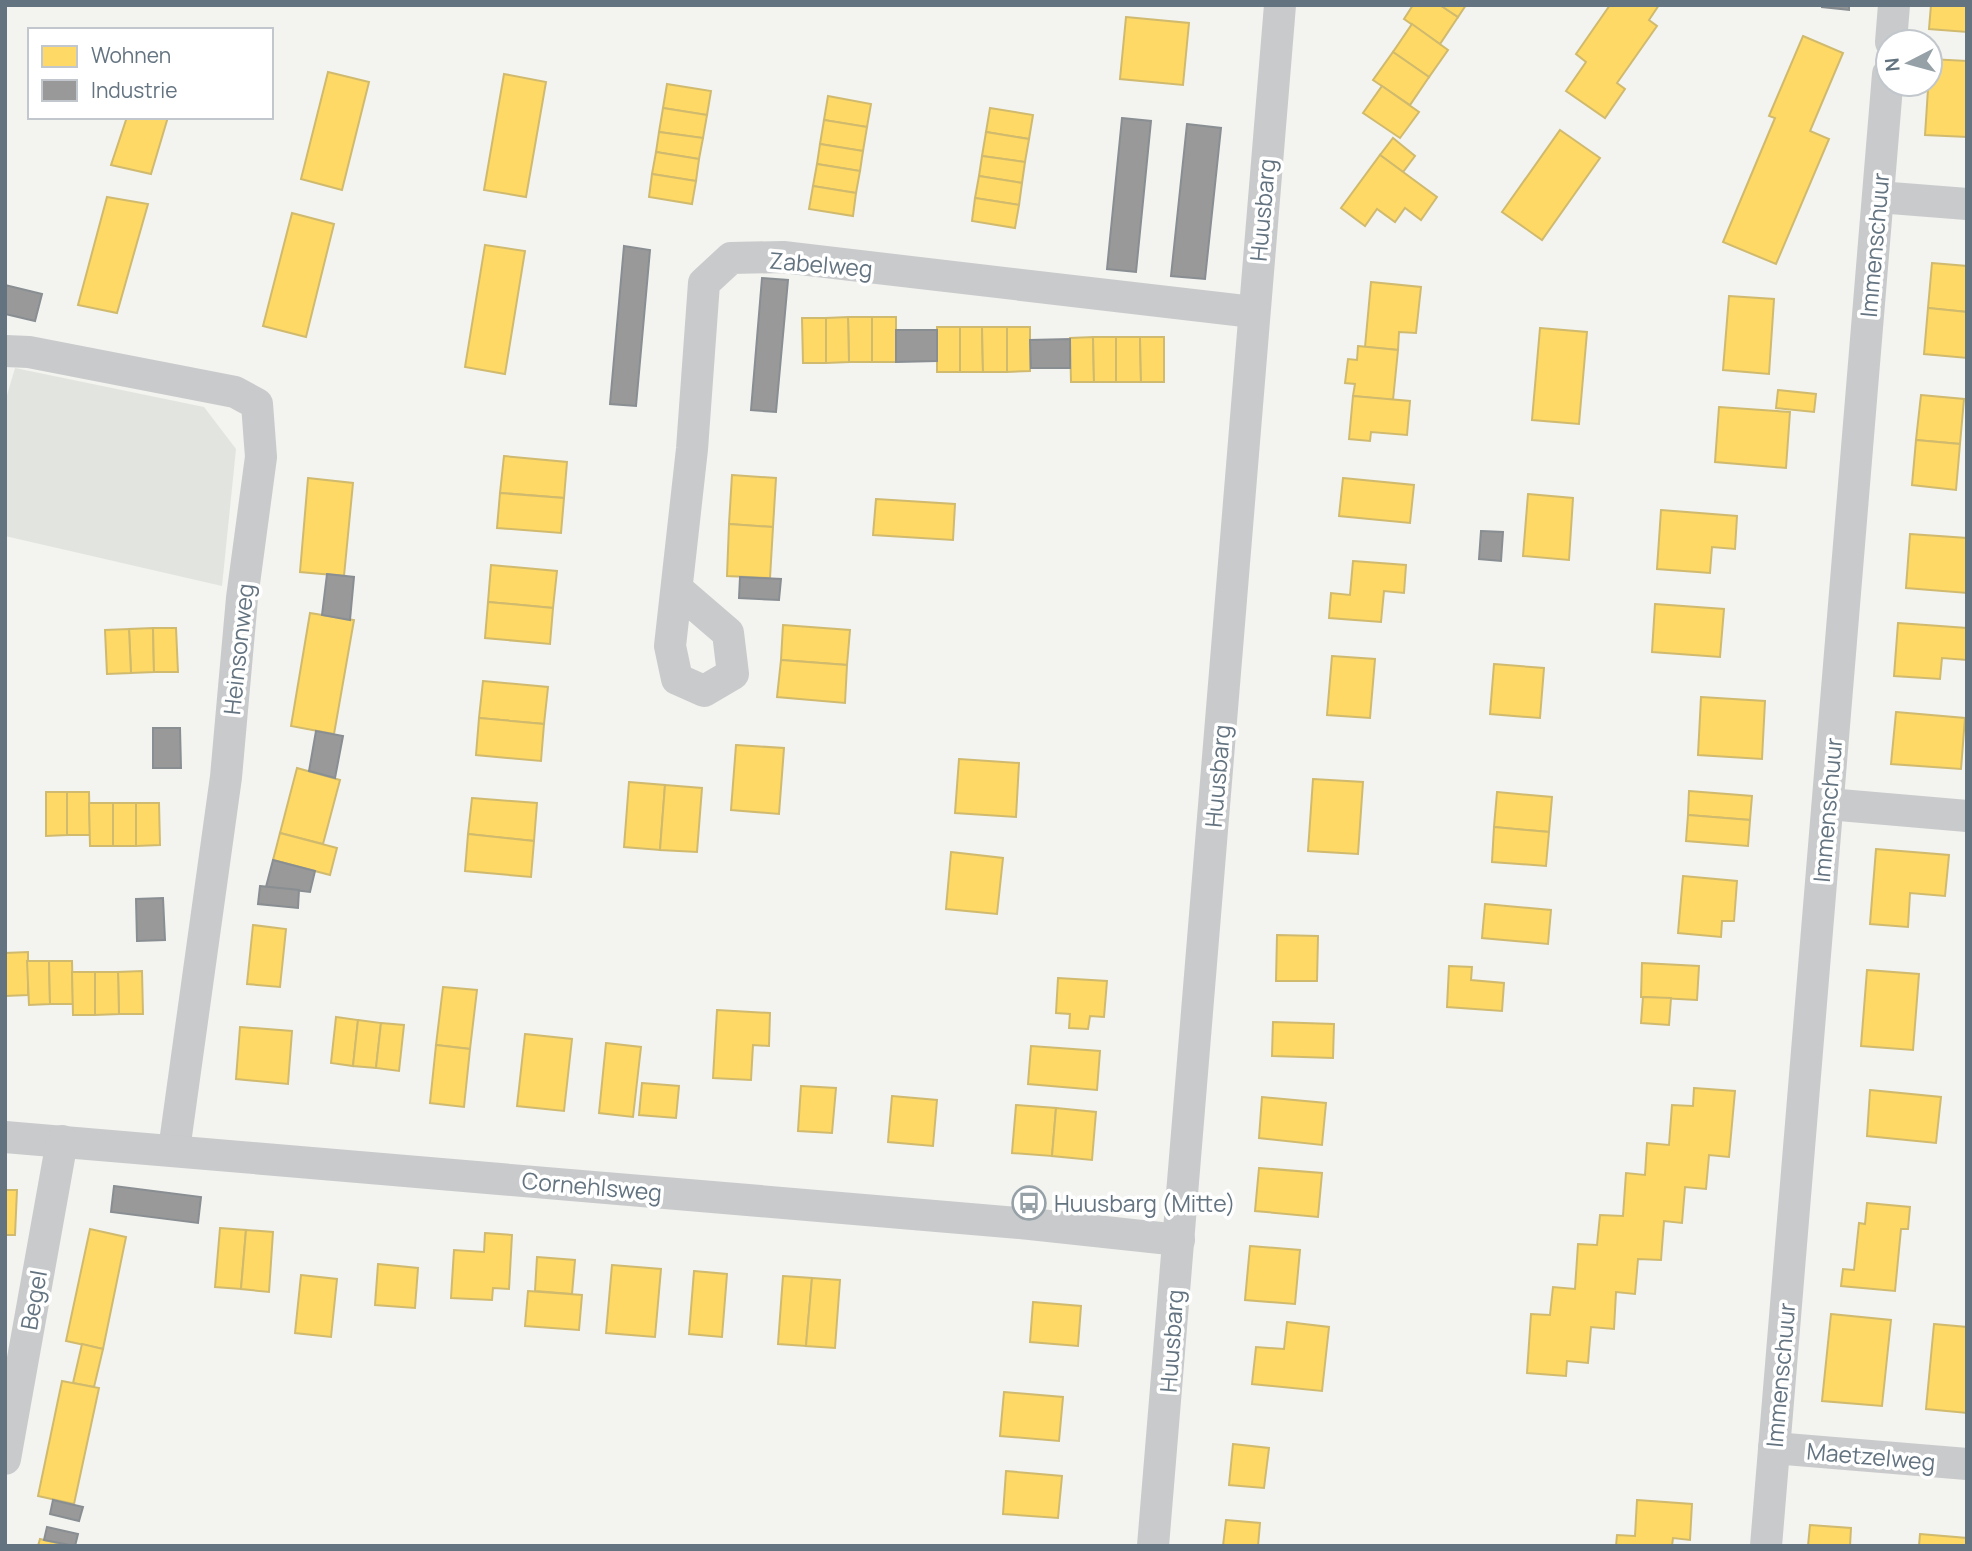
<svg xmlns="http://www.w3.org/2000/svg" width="1972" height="1551" viewBox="0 0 1972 1551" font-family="Manrope,sans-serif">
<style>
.green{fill:#e2e5df}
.homes{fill:#ffd966;stroke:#d0ba6e;stroke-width:2}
.industry{fill:#999;stroke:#898e92;stroke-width:2}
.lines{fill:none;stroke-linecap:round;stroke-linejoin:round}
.street{stroke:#c8cacb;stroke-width:32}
.labels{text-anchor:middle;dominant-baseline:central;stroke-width:7;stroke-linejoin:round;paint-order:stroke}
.street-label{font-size:23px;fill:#637380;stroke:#fff}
.poi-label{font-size:23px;fill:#637380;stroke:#fff;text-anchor:start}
</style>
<rect width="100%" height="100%" fill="#f3f3f0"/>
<path class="green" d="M15,368l189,39 32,42 -14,137 -217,-50v-134z"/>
<g class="homes">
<path d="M1413,5h27l18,12 -18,27 -36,-25z"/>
<path d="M1440,5h26l-8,12z"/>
<path d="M1610,5h49l-10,15 8,6 -40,57 8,6 -20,29 -39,-27 20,-29 -10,-8z"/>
<path d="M1931,5h36v27l-38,-3z"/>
<path d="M1126,17l63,6 -6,62 -63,-6z"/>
<path d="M1412,24l36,26 -19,27 -36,-25z"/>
<path d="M1803,36l40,17 -33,78 19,8 -53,125 -53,-22 52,-124 -6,-2z"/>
<path d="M1967,51v86l-42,-2 5,-76 37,2z"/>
<path d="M1393,52l36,25 -19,28 -37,-25z"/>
<path d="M328,72l41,10 -27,108 -41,-11z"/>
<path d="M504,74l42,8 -20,115 -42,-7z"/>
<path d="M667,84l44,7 -4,24 -44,-7z"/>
<path d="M1382,86l37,26 -19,26 -37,-25z"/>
<path d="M828,96l43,8 -4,23 -43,-7z"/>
<path d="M663,108l44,7 -4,23 -44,-6z"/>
<path d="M990,108l43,7 -4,24 -43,-7z"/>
<path d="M127,117h41l-17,57 -40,-9z"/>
<path d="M824,120l43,7 -4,24 -43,-7z"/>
<path d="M1560,130l40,28 -58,82 -40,-28z"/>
<path d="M659,132l44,6 -4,21 -43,-7z"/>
<path d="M986,132l43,7 -4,23 -43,-6z"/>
<path d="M1393,138l22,18 -12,16 -23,-17z"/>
<path d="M820,144l43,7 -3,20 -43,-7z"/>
<path d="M656,152l43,7 -3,22 -44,-7z"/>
<path d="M1380,155l57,42 -16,23 -16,-12 -10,14 -18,-13 -12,17 -24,-18z"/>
<path d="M982,156l43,6 -3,21 -43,-7z"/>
<path d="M817,164l43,7 -4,22 -43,-7z"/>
<path d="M652,174l44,7 -4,23 -43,-7z"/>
<path d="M979,176l43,7 -3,22 -44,-7z"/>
<path d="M813,186l43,7 -3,23 -44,-7z"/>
<path d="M107,197l41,7 -31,109 -39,-8z"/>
<path d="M975,198l44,7 -4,23 -43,-7z"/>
<path d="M292,213l42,11 -28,113 -43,-11z"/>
<path d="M485,245l40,6 -20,123 -40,-7z"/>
<path d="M1932,263l35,3v46l-39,-4z"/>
<path d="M1371,282l50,5 -5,46 -17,-1 -1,18 -33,-3z"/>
<path d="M1729,296l45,3 -5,75 -46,-4z"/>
<path d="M1928,308l39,4v46l-43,-4z"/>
<path d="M848,317h24v45h-23z"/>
<path d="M848,317l1,45 -23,1v-45z"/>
<rect x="872" y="317" width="24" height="45"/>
<path d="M802,318h24v45h-23z"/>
<rect x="937" y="327" width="23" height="45"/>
<path d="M960,327h22l1,45h-23z"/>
<path d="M982,327h25v45h-24z"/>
<path d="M1007,327h23v44l-23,1z"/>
<path d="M1540,328l47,4 -8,92 -47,-4z"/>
<path d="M1093,337l1,45h-23l-1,-44z"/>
<path d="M1093,337h23v45h-22z"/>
<path d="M1116,337h24l1,45h-25z"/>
<path d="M1140,337h24v45h-23z"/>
<path d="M1358,346l40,4 -5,50 -40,-4 2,-12 -10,-1 3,-24 9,1z"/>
<path d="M1778,390l38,4 -2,18 -38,-4z"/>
<path d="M1921,395l43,4 -4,45 -44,-4z"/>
<path d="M1353,396l57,5 -3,34 -36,-3 -1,9 -21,-2z"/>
<path d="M1719,407l71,5 -4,56 -71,-6z"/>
<path d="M1916,440l44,4 -4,46 -44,-5z"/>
<path d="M504,456l63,6 -3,36 -64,-5z"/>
<path d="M732,475l44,3 -3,49 -44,-3z"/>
<path d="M308,478l45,5 -9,93 -44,-4z"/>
<path d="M1343,478l71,7 -4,38 -71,-7z"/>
<path d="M500,493l64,5 -3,35 -64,-5z"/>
<path d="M1528,494l45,4 -4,62 -46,-4z"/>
<path d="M876,499l79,5 -2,36 -80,-5z"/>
<path d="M1661,510l76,6 -2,33 -23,-2 -2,26 -53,-4z"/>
<path d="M729,524l44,3 -3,51 -43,-2z"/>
<path d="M1910,534l57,4v55l-61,-5z"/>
<path d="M1353,561l53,4 -2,28 -20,-2 -3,31 -52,-4 2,-25 19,2z"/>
<path d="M491,565l66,6 -4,37 -65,-6z"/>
<path d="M488,602l65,6 -3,36 -65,-6z"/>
<path d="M1655,604l69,5 -4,48 -68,-5z"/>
<path d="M310,613l44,7 -20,114 -43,-8z"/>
<path d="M1898,623l69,5v32l-25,-2 -2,21 -46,-3z"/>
<path d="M783,625l67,5 -3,35 -66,-5z"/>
<path d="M153,628l1,44 -23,1 -2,-44z"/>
<path d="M153,628h23l2,44h-24z"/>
<path d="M129,629l2,44 -24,1 -2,-44z"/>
<path d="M1332,656l43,3 -5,59 -43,-3z"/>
<path d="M781,660l66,5 -2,38 -68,-6z"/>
<path d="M1494,664l50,4 -4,50 -50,-4z"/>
<path d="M483,681l65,6 -4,37 -65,-6z"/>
<path d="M1701,697l64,4 -3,58 -64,-4z"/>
<path d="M1896,712l69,6 -4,51 -70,-5z"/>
<path d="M479,718l65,6 -3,37 -65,-6z"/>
<path d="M736,745l48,3 -5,66 -48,-4z"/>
<path d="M959,759l60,4 -3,54 -61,-4z"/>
<path d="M297,768l43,12 -17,64 -43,-11z"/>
<path d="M1313,779l50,3 -5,72 -50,-3z"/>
<path d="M629,782l36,3 -5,65 -36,-3z"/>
<path d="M665,785l37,3 -5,64 -37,-2z"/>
<path d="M1689,791l63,5 -2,24 -62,-5z"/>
<path d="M46,792h21v43l-21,1z"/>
<path d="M67,792h22l1,43h-23z"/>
<path d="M1497,792l55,5 -3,35 -55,-5z"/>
<path d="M472,798l65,5 -3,38 -66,-7z"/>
<path d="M89,803h24v43h-23z"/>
<rect x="113" y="803" width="23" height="43"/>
<path d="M136,803h23l1,42 -24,1z"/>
<path d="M1688,815l62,5 -2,26 -62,-5z"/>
<path d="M1494,827l55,5 -3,34 -54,-4z"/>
<path d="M280,833l57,15 -7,27 -57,-15z"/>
<path d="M468,834l66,7 -3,36 -66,-6z"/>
<path d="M1876,849l73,6 -4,41 -35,-3 -2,34 -38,-3z"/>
<path d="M951,852l52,6 -6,56 -51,-5z"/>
<path d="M1683,876l54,5 -3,40h-12l-1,16 -43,-4z"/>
<path d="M1485,904l66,6 -3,34 -66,-6z"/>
<path d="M253,925l33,4 -6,58 -33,-3z"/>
<path d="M1277,935l41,1 -1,45h-41z"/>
<path d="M28,952v43l-23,1v-43z"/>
<path d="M27,961h22l1,43 -21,1z"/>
<path d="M49,961h23l1,43h-23z"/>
<path d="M1642,963l57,3 -2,34 -56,-3z"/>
<path d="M1449,966l23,1 -1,13 33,3 -2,28 -55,-4z"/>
<path d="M1867,970l52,4 -6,76 -52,-4z"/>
<path d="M142,971l1,43h-24l-1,-42z"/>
<path d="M72,972h23v43h-22z"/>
<path d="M95,972h23l1,42 -24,1z"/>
<path d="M1058,978l49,3 -3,36 -14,-1 -2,13 -19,-1 1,-14 -14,-1z"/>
<path d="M443,987l34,3 -7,59 -34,-4z"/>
<path d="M1643,997l28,1 -2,27 -28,-2z"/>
<path d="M717,1010l53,3 -1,33 -16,-1 -2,35 -38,-2z"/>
<path d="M336,1017l22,3 -5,46 -22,-3z"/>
<path d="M358,1020l23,3 -5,45 -23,-2z"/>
<path d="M1273,1022l61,2 -1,34 -61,-2z"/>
<path d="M381,1023l23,2 -5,46 -23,-3z"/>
<path d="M240,1027l52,4 -4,53 -52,-5z"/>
<path d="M525,1034l47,5 -8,72 -47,-5z"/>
<path d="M606,1043l35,4 -8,70 -34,-4z"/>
<path d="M436,1045l34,4 -6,58 -34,-4z"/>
<path d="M1031,1046l69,5 -3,39 -69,-6z"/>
<path d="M642,1083l37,3 -3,32 -37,-3z"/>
<path d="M801,1086l35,2 -4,45 -34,-2z"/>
<path d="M1694,1088l41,3 -6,66 -20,-2 -3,34 -21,-2 -3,36 -18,-2 -3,39 -23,-1 -3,35 -19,-2 -2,37 -23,-2 -3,36 -21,-2 -1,15 -39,-3 4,-59 19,1 3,-28 22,2 3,-45 19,1 3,-30 23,1 3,-43 19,2 2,-32 22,2 3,-40 21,1z"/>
<path d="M1870,1090l71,7 -5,46 -69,-7z"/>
<path d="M892,1096l45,4 -4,46 -45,-4z"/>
<path d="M1262,1097l64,6 -4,42 -63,-7z"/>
<path d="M1016,1105l40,3 -4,48 -40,-3z"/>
<path d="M1056,1108l40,4 -4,48 -40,-4z"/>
<path d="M1259,1168l63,5 -4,44 -63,-6z"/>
<path d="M5,1190h12l-2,45h-10z"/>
<path d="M1867,1203l43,4 -2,22h-7l-6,62 -54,-5 2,-17 11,1 5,-47 6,1z"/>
<path d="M220,1228l26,2 -5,59 -26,-2z"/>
<path d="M90,1229l36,8 -23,112 -37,-8z"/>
<path d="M246,1230l27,2 -4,60 -28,-3z"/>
<path d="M485,1233l27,2 -3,54 -16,-1 -1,12 -41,-2 3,-48 30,2z"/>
<path d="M1250,1246l50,4 -5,54 -50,-4z"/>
<path d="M537,1257l38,3 -3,34 -37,-3z"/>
<path d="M378,1264l40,4 -3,40 -40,-3z"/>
<path d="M612,1265l49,4 -6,68 -49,-4z"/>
<path d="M694,1271l33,3 -5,63 -33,-3z"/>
<path d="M301,1275l36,4 -6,58 -36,-4z"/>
<path d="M783,1276l29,2 -6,68 -28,-2z"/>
<path d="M812,1278l28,2 -5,68 -29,-2z"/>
<path d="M528,1291l54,4 -3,35 -54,-4z"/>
<path d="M1033,1302l48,4 -3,40 -48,-4z"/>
<path d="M1831,1314l60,6 -9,86 -60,-5z"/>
<path d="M1287,1322l42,5 -7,64 -70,-7 4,-37 28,2z"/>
<path d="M1934,1324l33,3v86l-41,-4z"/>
<path d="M82,1344l21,5 -9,38 -21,-4z"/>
<path d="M62,1381l37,7 -25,116 -36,-8z"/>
<path d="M1004,1392l59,5 -4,44 -59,-5z"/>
<path d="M1233,1444l36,4 -5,40 -35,-3z"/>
<path d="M1006,1471l56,5 -4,42 -55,-4z"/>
<path d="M1637,1500l55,4 -2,36 -17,-2 -1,8h-56l1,-11 18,1z"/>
<path d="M1226,1520l34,3 -2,23h-35z"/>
<path d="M1810,1525l41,3 -1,18h-42z"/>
<path d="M1920,1534l47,4v8h-48z"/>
<path d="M40,1539l4,1 26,6h-32z"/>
</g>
<g class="industry">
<path d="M1822,5h27v5l-27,-3z"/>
<path d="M1122,118l29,3 -15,151 -29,-3z"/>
<path d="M1187,124l34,4 -16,151 -34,-3z"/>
<path d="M624,246l26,4 -14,156 -26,-2z"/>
<path d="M762,278l26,2 -12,132 -25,-2z"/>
<path d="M5,285l37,9 -7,27 -30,-7z"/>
<path d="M896,330h41v31l-41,1z"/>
<path d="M1070,339v29h-39l-1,-28z"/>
<path d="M1481,531l22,1 -2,29 -22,-2z"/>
<path d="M327,574l27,3 -4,43 -28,-5z"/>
<path d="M740,577l41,2 -2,21 -40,-2z"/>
<path d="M153,728h27l1,40h-28z"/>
<path d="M316,731l27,5 -8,42 -26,-7z"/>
<path d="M273,860l42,11 -5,21 -44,-5z"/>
<path d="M260,886l39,4 -1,18 -40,-4z"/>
<path d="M163,898l2,42 -28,1 -1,-42z"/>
<path d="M114,1186l87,11 -3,26 -87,-11z"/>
<path d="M53,1500l30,7 -4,14 -29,-7z"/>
<path d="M47,1527l31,7 -3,12 -31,-6z"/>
</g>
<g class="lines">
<g class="street">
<path d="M1891,42l3,-37"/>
<path d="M1878,197l89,7"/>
<path d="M5,351l24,1 206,40 22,12 4,53 -19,141 -16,179 -52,373"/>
<path d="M678,590l50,43 5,41 -29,17 -27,-12 -7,-33 22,-197 12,-166 27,-25 52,-1 470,55"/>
<path d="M1828,804l139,12"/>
<path d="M5,1137l1025,87 149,16"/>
<path d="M1774,1448l193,16"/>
<path d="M5,1459l57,-318"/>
<path d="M1153,1546l127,-1541"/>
<path d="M1766,1546l122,-1472"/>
</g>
</g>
<defs>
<symbol id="bus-ring" viewBox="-11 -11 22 22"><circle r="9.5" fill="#fff" stroke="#95a0a7" stroke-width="1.5"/><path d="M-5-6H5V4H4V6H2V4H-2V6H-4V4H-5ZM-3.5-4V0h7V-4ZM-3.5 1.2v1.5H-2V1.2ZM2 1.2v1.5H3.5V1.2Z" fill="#95a0a7"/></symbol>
</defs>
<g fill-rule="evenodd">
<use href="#bus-ring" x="1010" y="1184" width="38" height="38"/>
</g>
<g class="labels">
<g class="street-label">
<text transform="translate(1262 210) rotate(-85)">Huusbarg</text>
<text transform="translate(1874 245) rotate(-85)">Immenschuur</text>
<text transform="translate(821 264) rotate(5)">Zabelweg</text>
<text transform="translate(238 649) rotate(-84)">Heinsonweg</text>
<text transform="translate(1217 776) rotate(-85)">Huusbarg</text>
<text transform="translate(1827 810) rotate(-85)">Immenschuur</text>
<text transform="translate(592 1186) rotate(5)">Cornehlsweg</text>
<text transform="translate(33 1300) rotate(-80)">Begel</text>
<text transform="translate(1171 1341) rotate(-86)">Huusbarg</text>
<text transform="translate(1780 1375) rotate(-85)">Immenschuur</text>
<text transform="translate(1871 1456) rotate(5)">Maetzelweg</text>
</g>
<g class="poi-label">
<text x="1054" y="1203">Huusbarg (Mitte)</text>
</g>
</g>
<rect width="1972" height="1551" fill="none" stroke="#637380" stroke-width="14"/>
<rect x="28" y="28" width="245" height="91" fill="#ffffff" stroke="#c1c7cc" stroke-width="2"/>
<rect x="42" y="46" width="35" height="21" fill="#ffd966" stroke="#c1c7cc" stroke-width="2"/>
<text x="91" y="63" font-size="21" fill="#637380">Wohnen</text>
<rect x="42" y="80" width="35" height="21" fill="#999999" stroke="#c1c7cc" stroke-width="2"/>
<text x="91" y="98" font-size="21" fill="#637380">Industrie</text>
<g transform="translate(1909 63) rotate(264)"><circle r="33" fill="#ffffff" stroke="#c1c7cc" stroke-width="2"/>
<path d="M0-5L12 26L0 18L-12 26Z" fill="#95a0a7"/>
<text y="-10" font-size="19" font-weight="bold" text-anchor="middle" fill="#637380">N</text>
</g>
</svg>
